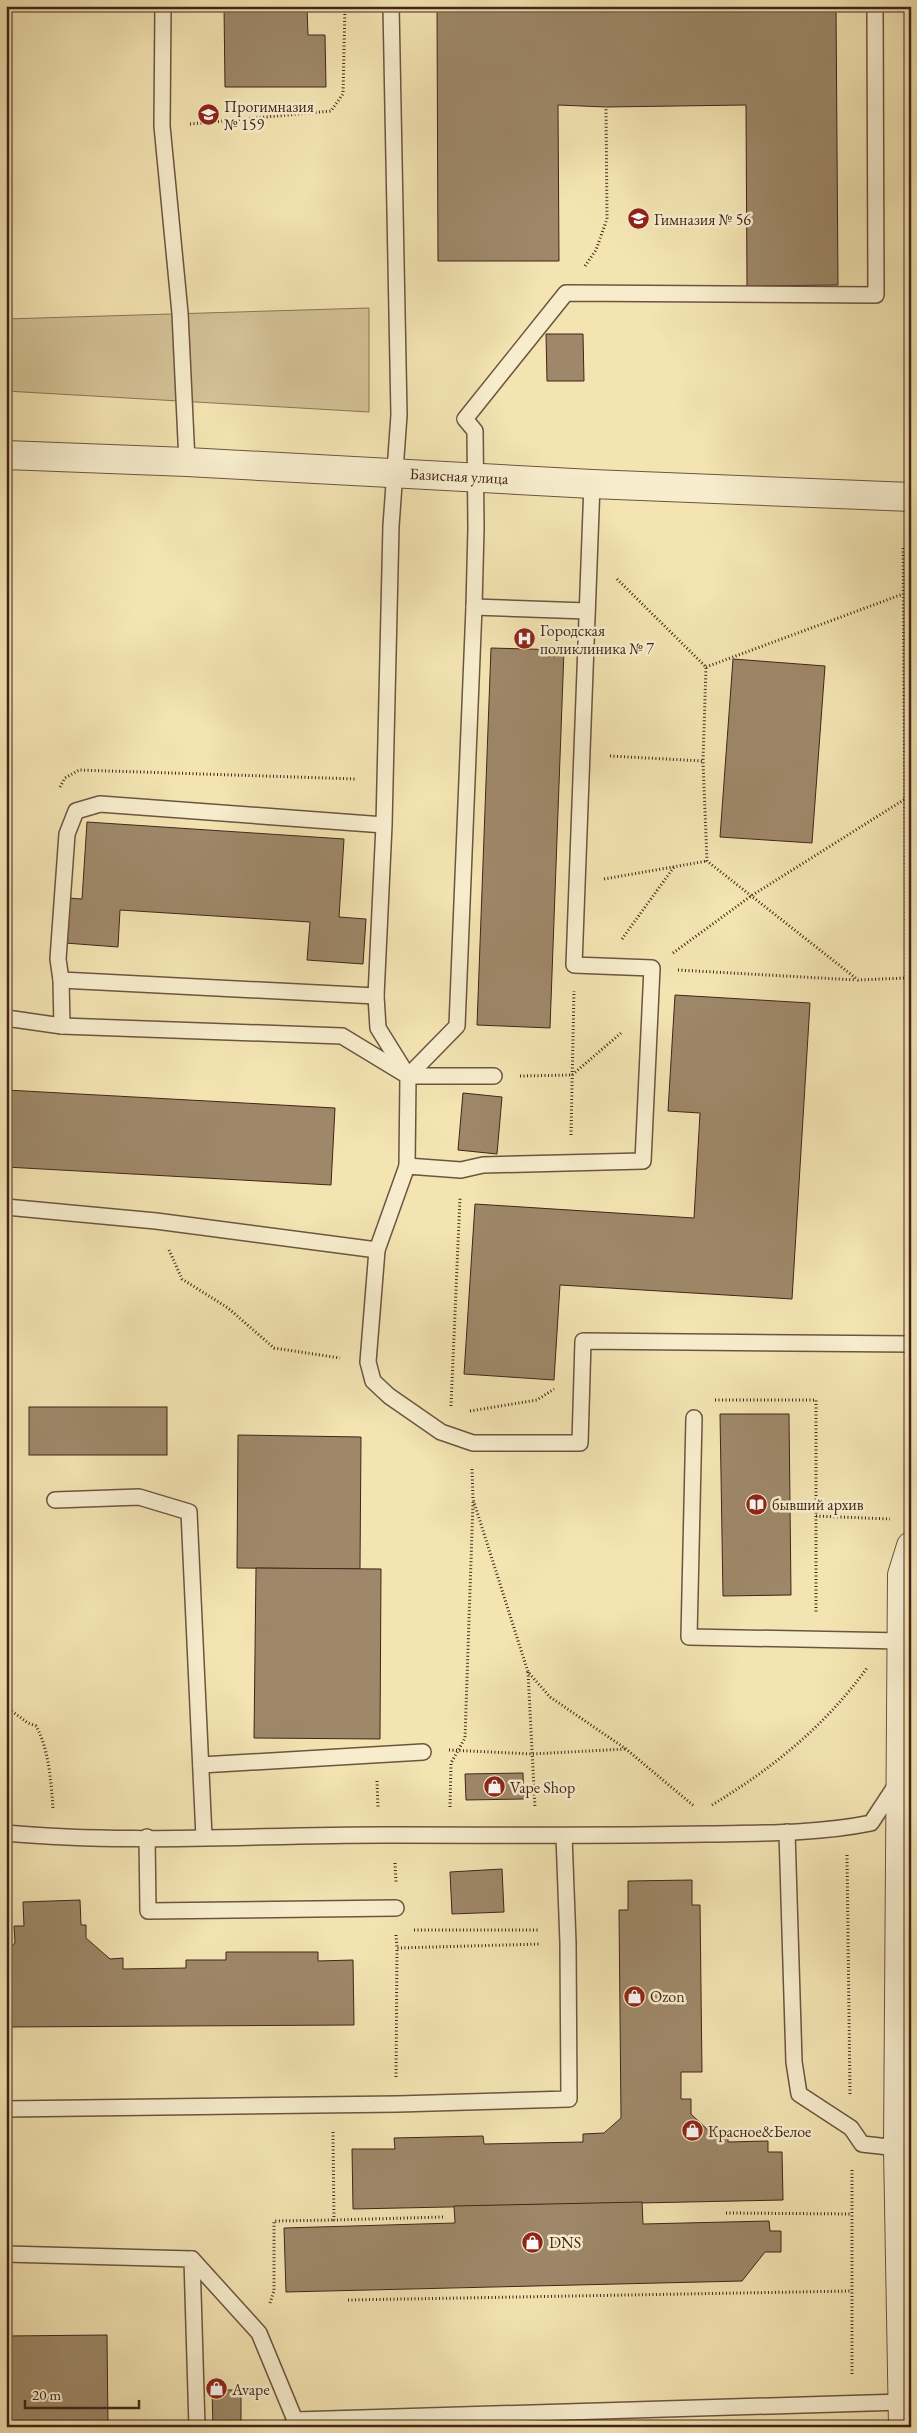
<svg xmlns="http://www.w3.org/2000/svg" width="917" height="2433" viewBox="0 0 917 2433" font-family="'EB Garamond',serif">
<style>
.green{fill:#d5c398;stroke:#8c7459}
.building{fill:#9e8869;stroke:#42241a}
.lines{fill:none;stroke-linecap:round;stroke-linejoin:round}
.lane-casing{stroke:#6e5440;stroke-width:18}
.street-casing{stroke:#6e5440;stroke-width:30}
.path{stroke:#42241a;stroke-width:3;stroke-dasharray:1 2.5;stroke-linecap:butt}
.lane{stroke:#f7edcd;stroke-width:15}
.street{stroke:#f7edcd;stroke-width:28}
.labels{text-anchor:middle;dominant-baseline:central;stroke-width:5;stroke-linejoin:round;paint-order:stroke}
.poi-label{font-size:16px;fill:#42241a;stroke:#f7edcd;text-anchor:start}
.street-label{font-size:16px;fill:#42241a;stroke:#f7edcd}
</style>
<rect width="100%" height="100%" fill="#f3e4b2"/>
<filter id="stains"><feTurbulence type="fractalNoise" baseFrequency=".004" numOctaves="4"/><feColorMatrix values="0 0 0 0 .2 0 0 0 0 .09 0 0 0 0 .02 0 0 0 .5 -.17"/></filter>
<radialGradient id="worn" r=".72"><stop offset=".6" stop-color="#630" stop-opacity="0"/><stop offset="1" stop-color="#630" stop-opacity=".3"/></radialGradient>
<path class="green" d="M369,308v104l-363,-21v-72z"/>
<g class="building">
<path d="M224,6h83l1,29h17l1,52h-101z"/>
<path d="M437,6h399l2,279 -91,1 -1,-181 -140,2 -48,-2 1,156h-121z"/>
<path d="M546,334h37l1,47h-37z"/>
<path d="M491,648l73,2 -14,378 -73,-3z"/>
<path d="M733,659l92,7 -13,177 -92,-6z"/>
<path d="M87,822l257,17 -5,78 27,2 -3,45 -56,-4 3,-38 -190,-12 -2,37 -53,-4 3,-45 14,1z"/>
<path d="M675,995l135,8 -18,296 -232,-14 -6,95 -90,-6 11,-170 219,14 6,-105 -32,-2z"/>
<path d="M6,1090l329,18 -4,77 -325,-18z"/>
<path d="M463,1093l39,4 -5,57 -39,-4z"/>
<rect x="29" y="1407" width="138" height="48"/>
<path d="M720,1414h69l2,181 -68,1z"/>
<path d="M238,1435l123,2 -1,132 -123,-1z"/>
<path d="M256,1568l125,1 -1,170 -126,-1z"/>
<path d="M523,1773l1,26 -58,1 -1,-26z"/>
<path d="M502,1869l2,43 -52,2 -2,-42z"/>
<path d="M692,1880v25h8l2,167h-21v27h10v15l20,19h17v9l40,-1v11h14l1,48 -430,9 -1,-60h43l-1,-11 89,-2 1,8 99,-2v-8l21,-1 17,-15 -2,-208h9v-29z"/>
<path d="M80,1900l1,25h5v13l24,21 13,-1v11l63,-1v-8h40v-8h92v9l35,-1 1,65 -348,2v-76l9,-8 -1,-17h10l-1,-24z"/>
<path d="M642,2202l1,22 126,-3 1,10h11v21h-16l-23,29 -456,11 -2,-64 171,-5 -1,-17z"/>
<path d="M107,2335l1,92h-102v-91z"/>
<path d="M212,2390h29v37h-28z"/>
</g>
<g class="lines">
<defs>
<g id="lane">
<path d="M163,6l-1,120 18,187 7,149"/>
<path d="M592,484l-18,481 78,3 -9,193 -160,4 -22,5 -54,-4 -30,84 -9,112 5,19 16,15 52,36 32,11h107l3,-102 328,3"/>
<path d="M474,607l113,4"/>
<path d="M384,825l-8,171 -315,-16 -3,-21 9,-125 9,-23 24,-7 284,21 7,-299 8,-111 -8,-409"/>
<path d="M61,980l1,46"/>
<path d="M376,996l2,32 28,45"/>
<path d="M6,1018l56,8 280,10 66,40h86"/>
<path d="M407,1166l1,-90 49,-50 17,-419 2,-79 -1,-97 -10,-12 101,-126 310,2 -1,-289"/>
<path d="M6,1207l150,14 221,29"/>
<path d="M694,1418l-5,219 213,4"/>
<path d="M55,1500l84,-3 50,15 15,325"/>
<path d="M201,1765l222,-13"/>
<path d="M787,1832l7,230 5,32 52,34 11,16 36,4"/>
<path d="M6,1833c130,12 261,1 391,2 103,0 206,1 309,-1 55,-1 111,0 165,-11l27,-41"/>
<path d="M147,1837l1,74 248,-3"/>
<path d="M6,2109l392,-5 171,-5 -1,-156 -4,-107"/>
<path d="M6,2254l186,5 5,168"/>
<path d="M192,2259l67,74 36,87"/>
<path d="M291,2427l4,-7 607,-18"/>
</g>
<g id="street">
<path d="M6,455l181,7 405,22 319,13"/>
<path d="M903,2427l-5,-279 4,-573 9,-29"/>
</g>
</defs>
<use href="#lane" class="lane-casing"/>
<use href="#street" class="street-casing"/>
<g class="path">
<path d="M190,124l141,-13 12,-17 2,-88"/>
<path d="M585,266l11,-16 11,-31 -1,-112"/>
<path d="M903,548l3,430 5,86"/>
<path d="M617,579l89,88 -3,94"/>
<path d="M706,667l197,-73"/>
<path d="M610,756l93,5 4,100 151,119 48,-2"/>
<path d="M60,787l5,-9 14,-8 278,9"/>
<path d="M604,879l103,-18"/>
<path d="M622,939l52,-72"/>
<path d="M673,953l78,-57 154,-97"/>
<path d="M678,970l178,10"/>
<path d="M520,1076l52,-1 49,-42"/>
<path d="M571,1135l3,-144"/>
<path d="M169,1250l13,29 46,29 46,40 66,10"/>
<path d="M715,1400h101v213"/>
<path d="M451,1406l9,-208"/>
<path d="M470,1411l67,-11 17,-11"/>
<path d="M472,1469l1,30 55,173 22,25 76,52 68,57"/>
<path d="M816,1516l74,3"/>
<path d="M528,1672l7,136"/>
<path d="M6,1707l22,16 8,3c13,23 15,56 17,82"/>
<path d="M449,1750l83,4 93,-5"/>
<path d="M377,1781l1,27"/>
<path d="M712,1805c61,-37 113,-79 155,-137"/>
<path d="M450,1807l1,-44 14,-25 8,-236"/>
<path d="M847,1855l3,239"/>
<path d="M395,1863l1,19"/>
<path d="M414,1930h126"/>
<path d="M396,1935l1,13"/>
<path d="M396,2077l1,-129 144,-4"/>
<path d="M333,2132l1,88 109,-3"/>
<path d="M852,2170v206"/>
<path d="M726,2213l126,1"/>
<path d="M348,2300l504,-9"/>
<path d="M270,2303l4,-12v-70l60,-1"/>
</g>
<use href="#lane" class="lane"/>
<use href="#street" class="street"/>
</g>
<defs>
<symbol id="school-disc" viewBox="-11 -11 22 22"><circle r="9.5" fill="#8f2418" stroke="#f7edcd"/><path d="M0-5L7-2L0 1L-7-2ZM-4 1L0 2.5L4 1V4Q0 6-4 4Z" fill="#fff"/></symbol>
<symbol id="hospital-disc" viewBox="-11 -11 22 22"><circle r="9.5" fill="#8f2418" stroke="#f7edcd"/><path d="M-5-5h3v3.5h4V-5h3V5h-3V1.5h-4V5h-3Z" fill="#fff"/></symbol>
<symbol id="library-disc" viewBox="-11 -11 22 22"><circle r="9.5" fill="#8f2418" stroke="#f7edcd"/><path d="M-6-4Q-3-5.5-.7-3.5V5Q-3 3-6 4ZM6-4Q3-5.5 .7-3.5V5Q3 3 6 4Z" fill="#fff"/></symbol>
<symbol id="shop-disc" viewBox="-11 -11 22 22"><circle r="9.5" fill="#8f2418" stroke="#f7edcd"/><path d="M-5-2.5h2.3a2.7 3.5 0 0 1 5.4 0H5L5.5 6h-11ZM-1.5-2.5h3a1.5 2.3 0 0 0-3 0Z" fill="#fff"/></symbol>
</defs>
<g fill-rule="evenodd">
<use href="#school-disc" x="196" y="102" width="25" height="25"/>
<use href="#school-disc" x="626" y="206" width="25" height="25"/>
<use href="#hospital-disc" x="512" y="626" width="25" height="25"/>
<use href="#library-disc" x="744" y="1492" width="25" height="25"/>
<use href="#shop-disc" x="482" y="1774" width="25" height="25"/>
<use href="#shop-disc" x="622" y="1984" width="25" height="25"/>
<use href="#shop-disc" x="680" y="2118" width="25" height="25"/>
<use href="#shop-disc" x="520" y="2230" width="25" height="25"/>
<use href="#shop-disc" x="204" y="2376" width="25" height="25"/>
</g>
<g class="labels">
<g class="poi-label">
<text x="224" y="106">Прогимназия<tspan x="224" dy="18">№ 159</tspan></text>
<text x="654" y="219">Гимназия № 56</text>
<text x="540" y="630">Городская<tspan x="540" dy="18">поликлиника № 7</tspan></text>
<text x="772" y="1504">бывший архив</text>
<text x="510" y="1787">Vape Shop</text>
<text x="650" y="1996">Ozon</text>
<text x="708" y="2131">Красное&amp;Белое</text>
<text x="549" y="2242">DNS</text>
<text x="232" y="2389">Avape</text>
</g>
<g class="street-label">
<text transform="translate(459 476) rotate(3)">Базисная улица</text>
</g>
</g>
<rect width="917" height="2433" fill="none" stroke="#f3e4b2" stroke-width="25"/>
<rect x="8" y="8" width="902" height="2418" fill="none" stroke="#42241a" stroke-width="2.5"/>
<rect x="12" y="12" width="892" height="2408" fill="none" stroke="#42241a"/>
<path d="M25 2400v8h114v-8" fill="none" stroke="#42241a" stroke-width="2.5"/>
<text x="32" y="2400" font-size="15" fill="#42241a" stroke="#f7edcd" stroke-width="4" paint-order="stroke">20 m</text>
<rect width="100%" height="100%" filter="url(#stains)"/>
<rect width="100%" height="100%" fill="url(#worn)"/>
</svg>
